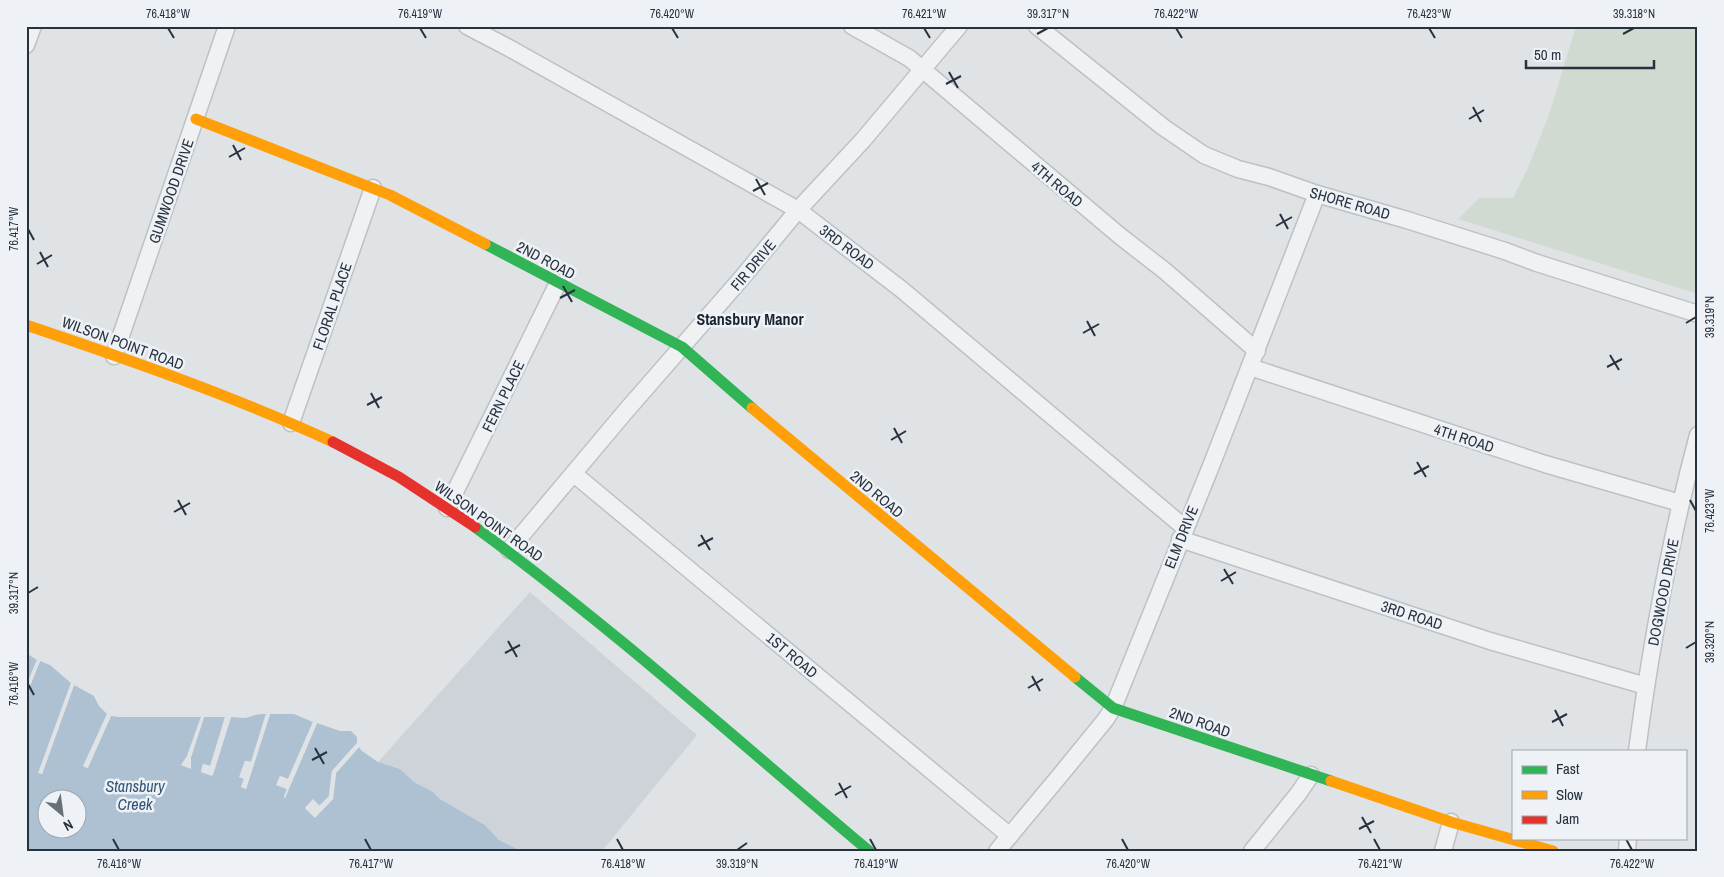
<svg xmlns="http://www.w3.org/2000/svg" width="1724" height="877" viewBox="0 0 1724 877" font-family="'Archivo Narrow',sans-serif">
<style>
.built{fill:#ced3d9}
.green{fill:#d1dad1}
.water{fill:#aec1d2;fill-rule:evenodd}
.pier{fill:#e0e3e6}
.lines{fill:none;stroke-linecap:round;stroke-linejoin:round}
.street-casing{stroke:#bec1c4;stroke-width:19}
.street{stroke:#f0f1f2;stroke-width:16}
.fast{stroke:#30b455;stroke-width:11}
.slow{stroke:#ff9f0a;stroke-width:11}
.jam{stroke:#e5322d;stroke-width:11}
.ticks{fill:none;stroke:#27323f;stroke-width:2}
.labels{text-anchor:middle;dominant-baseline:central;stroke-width:5;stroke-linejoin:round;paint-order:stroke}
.street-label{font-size:15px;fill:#27323f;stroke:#eef2f6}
.neighbourhood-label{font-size:16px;font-weight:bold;fill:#1a2330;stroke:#eef2f6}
.water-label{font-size:16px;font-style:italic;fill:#315373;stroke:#eef2f6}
.neatline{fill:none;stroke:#27323f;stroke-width:2}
.ticks-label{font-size:12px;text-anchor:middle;fill:#27323f}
</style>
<rect width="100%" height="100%" fill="#e0e3e6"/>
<path class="built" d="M530,592l167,143 -95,116h-81l-22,-11 -14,-15 -45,-26 -7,-7 -19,-10 -14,-13 -22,-7z"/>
<path class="green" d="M1576,26h122v268l-240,-75 21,-21h34l14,-28 22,-55z"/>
<g class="water">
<path d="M26,653l11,7 -11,26z"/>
<path d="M40,661l10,4 21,18 -32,89 3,2 32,-89 20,11 5,10 8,8 -23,52 4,2 23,-52 9,1h81l-14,40 -5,8 9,3v-11l13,-40h21l-15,49 -7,-2 -2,8 12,3 18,-58c5,0 13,2 18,0 6,-2 10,-3 17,-3l-15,48 -6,-1 -5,16 4,2 -3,8 5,2 24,-75h24l19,8 -25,57 -8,-3 -3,9 10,4 -3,8 1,1 32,-75 23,8h11l6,6v6l-25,28 -3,25 -10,10 -6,-6 -8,8 10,9 18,-18 3,-26 23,-26 3,4 16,11 22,7 14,13 19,10 7,7 45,26 14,15 22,11h-495v-155zM48,800h30v30h-30z"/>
</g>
<g class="pier">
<path d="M37,660l3,1 -14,35v-10z"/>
<path d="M71,683l3,2 -32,89 -4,-1z"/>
<path d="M107,714l4,2 -24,52 -4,-2z"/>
<path d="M266,714h4l-24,75 -5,-2 3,-8 -5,-2 6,-16 6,1z"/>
<path d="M201,717h3l-13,40v12l-10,-4 6,-9z"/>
<path d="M225,717h6l-19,59 -11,-4 2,-8 8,2z"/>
<path d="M313,722l4,1 -32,75 -1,-1 3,-8 -11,-4 4,-9 8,3z"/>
<path d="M357,743l2,4 -23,26 -3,26 -18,19 -10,-10 8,-9 7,7 9,-10 3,-25z"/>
</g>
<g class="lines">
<defs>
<g id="street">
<path d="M467,26l42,22 289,162 103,79 284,239"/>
<path d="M852,26l57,32 211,178 45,35 92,80"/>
<path d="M1037,26l126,101 41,28 34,14 31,8 48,17 90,26 98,31 32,12 161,51"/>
<path d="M26,45l7,-19"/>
<path d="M114,356l113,-330"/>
<path d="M1250,367l295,97 135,39"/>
<path d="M291,423l82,-235"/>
<path d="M574,474l436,362"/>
<path d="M447,508l111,-225"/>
<path d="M1180,539l310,102 156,45"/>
<path d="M509,550l116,-138 115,-132 58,-70 65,-70 96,-114"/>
<path d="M1637,751c14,-107 33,-212 61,-316"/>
<path d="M997,851l65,-78 44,-54 7,-11 98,-242 106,-272"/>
<path d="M1252,851l46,-57 13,-19"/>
<path d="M1443,851l8,-29"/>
<path d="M1627,851l1,-13"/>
</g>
</defs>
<use href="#street" class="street-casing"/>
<use href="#street" class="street"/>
<g class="fast">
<path d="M485,244l197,103 70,61"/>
<path d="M475,527c137,100 264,215 394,324"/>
<path d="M1075,677l38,31 218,73"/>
</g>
<g class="slow">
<path d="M196,119l194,76 95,49"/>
<path d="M26,325c104,35 207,71 307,117"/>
<path d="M752,408l323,269"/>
<path d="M1331,781l120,41 102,29"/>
</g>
<path class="jam" d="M333,442l66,35 76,50"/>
</g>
<path class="ticks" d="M168,28l6,10M420,28l6,10M672,28l6,10M924,28l6,10M1176,28l6,10M1429,28l6,10M1037,34l11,-6M1623,34l11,-6M949,72l9,16M946,84l15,-8M1473,107l8,15M1469,119l15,-9M233,145l8,15M229,157l16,-9M756,179l9,16M753,191l15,-8M1280,214l8,15M1276,226l16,-9M28,229l6,11M40,252l8,15M37,264l15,-9M563,286l9,16M560,298l15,-8M1087,321l8,15M1686,323l10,-6M1083,333l16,-9M1610,355l9,15M1607,367l15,-8M371,393l8,15M367,405l15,-8M894,428l8,15M891,440l15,-9M1417,462l9,15M1414,474l15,-8M178,500l8,15M1690,500l6,11M174,512l16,-9M701,535l9,15M698,546l15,-8M1224,569l9,15M1221,581l15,-9M28,593l10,-6M508,641l9,16M1686,648l10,-6M505,653l15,-8M1032,676l8,15M28,684l6,11M1028,688l15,-9M1555,710l8,16M1552,722l15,-8M315,748l9,16M312,760l15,-8M839,783l8,15M835,795l16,-9M1362,817l9,16M1359,829l15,-8M113,839l6,11M365,839l6,11M617,839l6,11M870,839l6,11M1122,839l6,11M1374,839l6,11M1626,839l6,11M737,850l10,-7"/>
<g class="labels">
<g class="street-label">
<text transform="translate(1057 184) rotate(40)">4TH ROAD</text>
<text transform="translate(171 191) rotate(-71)">GUMWOOD DRIVE</text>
<text transform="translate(1350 203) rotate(16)">SHORE ROAD</text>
<text transform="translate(847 247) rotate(37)">3RD ROAD</text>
<text transform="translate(546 260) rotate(28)">2ND ROAD</text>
<text transform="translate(753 265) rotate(-50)">FIR DRIVE</text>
<text transform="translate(332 306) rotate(-71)">FLORAL PLACE</text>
<text transform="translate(123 343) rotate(20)">WILSON POINT ROAD</text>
<text transform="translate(503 396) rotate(-64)">FERN PLACE</text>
<text transform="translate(1464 438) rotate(18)">4TH ROAD</text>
<text transform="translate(877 494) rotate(40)">2ND ROAD</text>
<text transform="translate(489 521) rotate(35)">WILSON POINT ROAD</text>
<text transform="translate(1181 537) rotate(-68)">ELM DRIVE</text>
<text transform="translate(1663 592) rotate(-79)">DOGWOOD DRIVE</text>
<text transform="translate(1412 615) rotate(18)">3RD ROAD</text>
<text transform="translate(792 655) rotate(40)">1ST ROAD</text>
<text transform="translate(1200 722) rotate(19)">2ND ROAD</text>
</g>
<g class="neighbourhood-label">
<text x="750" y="319">Stansbury Manor</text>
</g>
<g class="water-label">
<text x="135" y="786">Stansbury<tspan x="135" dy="18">Creek</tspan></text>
</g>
</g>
<rect width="1724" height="877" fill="none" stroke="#eef2f6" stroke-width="55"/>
<rect x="1512" y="750" width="175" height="90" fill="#eef2f6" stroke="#9ea5ad"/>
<rect x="1522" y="766" width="25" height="8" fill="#30b455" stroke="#9ea5ad"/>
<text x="1556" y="774" font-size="15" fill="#27323f">Fast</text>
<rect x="1522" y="791" width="25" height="8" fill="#ff9f0a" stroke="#9ea5ad"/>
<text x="1556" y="800" font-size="15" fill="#27323f">Slow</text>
<rect x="1522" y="816" width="25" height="8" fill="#e5322d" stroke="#9ea5ad"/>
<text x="1556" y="824" font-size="15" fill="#27323f">Jam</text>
<g transform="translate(62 814) rotate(151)"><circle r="24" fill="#eef2f6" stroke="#9ea5ad"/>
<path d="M0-4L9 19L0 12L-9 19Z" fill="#687079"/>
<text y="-8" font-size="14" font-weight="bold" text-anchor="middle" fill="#27323f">N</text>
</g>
<path d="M1526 60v8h128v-8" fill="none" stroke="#27323f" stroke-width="2.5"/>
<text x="1534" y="60" font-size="15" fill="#27323f" stroke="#eef2f6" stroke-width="4" paint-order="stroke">50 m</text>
<rect x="28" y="28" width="1668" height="822" class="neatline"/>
<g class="ticks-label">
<text x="168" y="18">76.418°W</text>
<text x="420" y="18">76.419°W</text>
<text x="672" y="18">76.420°W</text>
<text x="924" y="18">76.421°W</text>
<text x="1048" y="18">39.317°N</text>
<text x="1176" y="18">76.422°W</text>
<text x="1429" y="18">76.423°W</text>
<text x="1634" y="18">39.318°N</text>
<text transform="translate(14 229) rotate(-90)" y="4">76.417°W</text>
<text transform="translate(1710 317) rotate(-90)" y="4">39.319°N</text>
<text transform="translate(1710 511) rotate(-90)" y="4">76.423°W</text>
<text transform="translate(14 593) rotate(-90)" y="4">39.317°N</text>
<text transform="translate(1710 642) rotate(-90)" y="4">39.320°N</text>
<text transform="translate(14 684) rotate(-90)" y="4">76.416°W</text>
<text x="119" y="868">76.416°W</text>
<text x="371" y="868">76.417°W</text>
<text x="623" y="868">76.418°W</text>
<text x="737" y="868">39.319°N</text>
<text x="876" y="868">76.419°W</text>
<text x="1128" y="868">76.420°W</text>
<text x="1380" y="868">76.421°W</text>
<text x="1632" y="868">76.422°W</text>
</g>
</svg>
